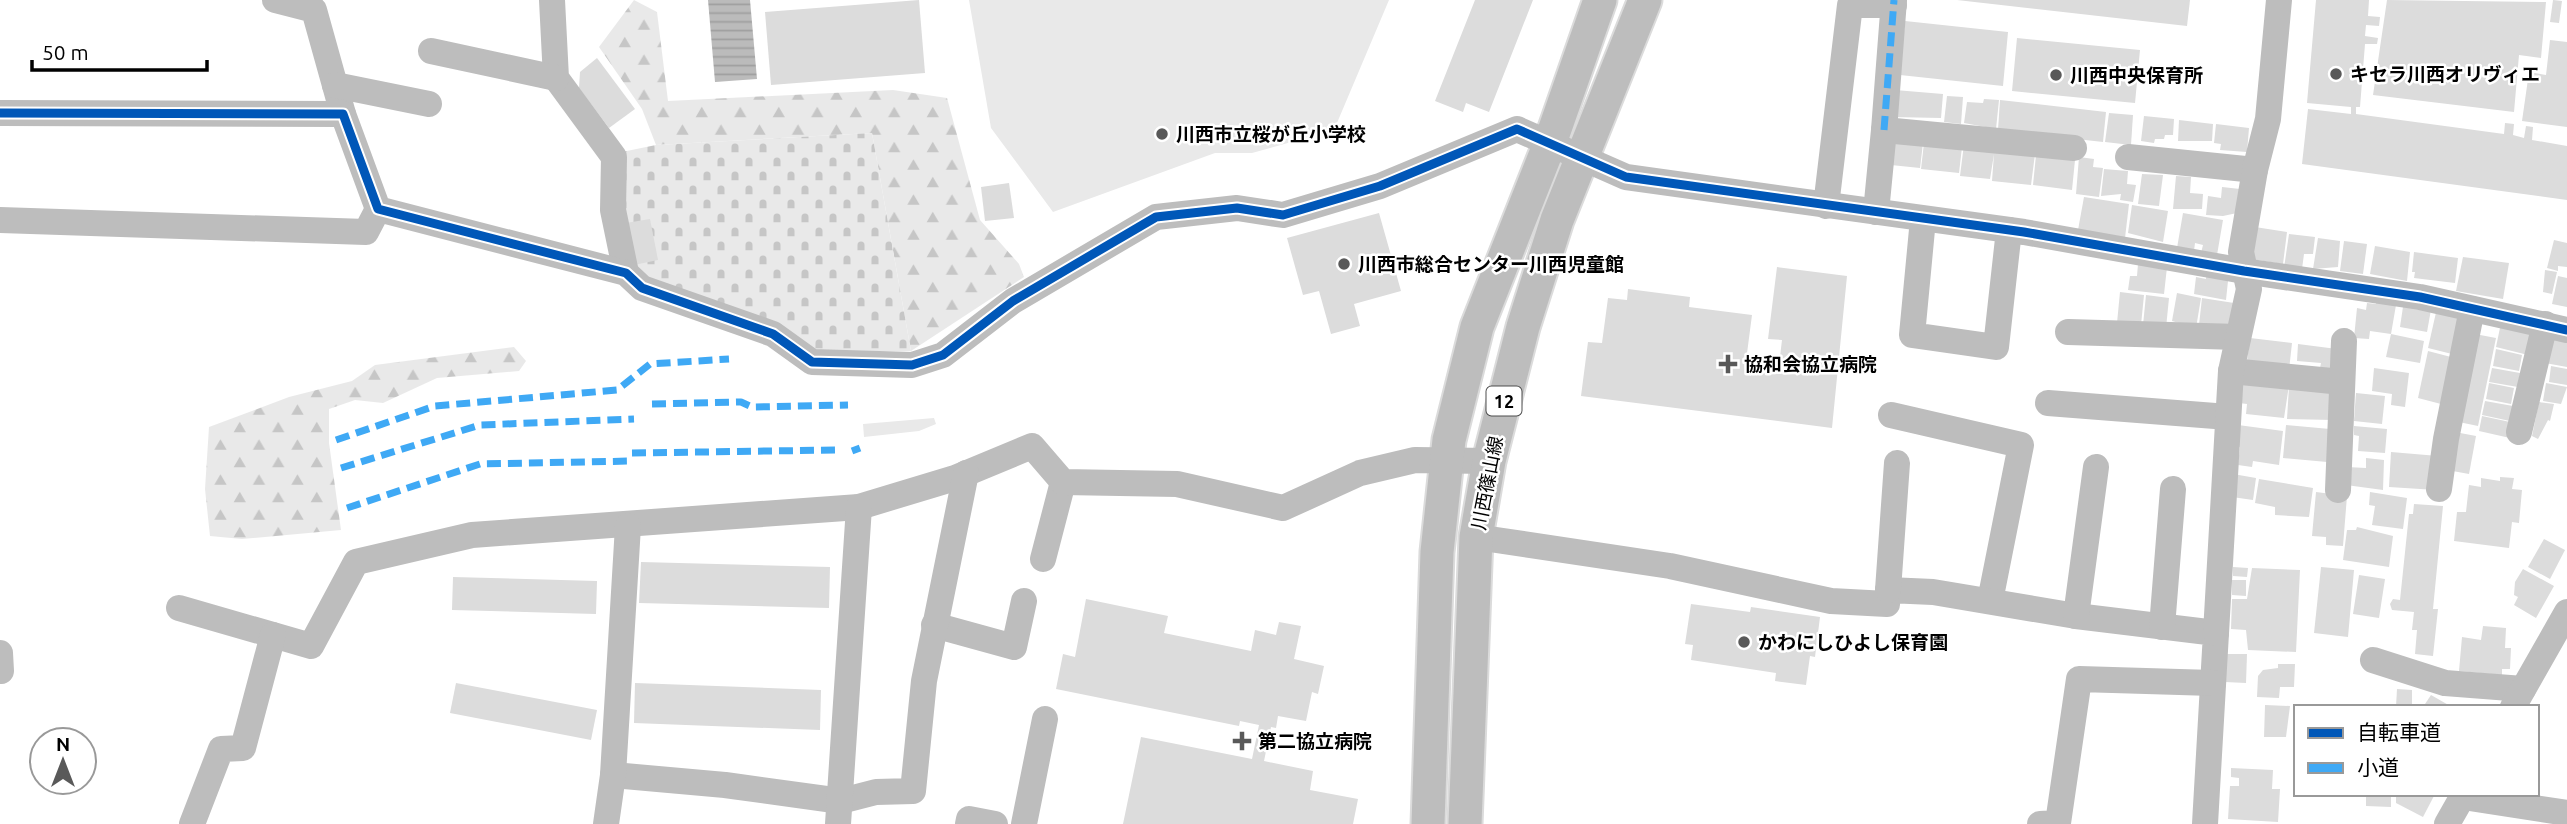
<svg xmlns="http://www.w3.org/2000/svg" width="2567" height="824" viewBox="0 0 2567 824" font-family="Ubuntu,'Noto Sans JP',sans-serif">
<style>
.green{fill:#e9e9e9}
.forest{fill:url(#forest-firs)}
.cemetery{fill:url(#cemetery-stones)}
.water{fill:url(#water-rules)}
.building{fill:#dcdcdc}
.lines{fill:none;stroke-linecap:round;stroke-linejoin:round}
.major-casing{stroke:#dbdbdb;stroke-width:37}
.minor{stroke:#bdbdbd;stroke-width:26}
.major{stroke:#bdbdbd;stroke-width:33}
.quiet{stroke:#3fa9f5;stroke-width:7;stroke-dasharray:14 7;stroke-linecap:butt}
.cycleway-casing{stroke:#fff;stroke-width:13}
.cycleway{stroke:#0057b8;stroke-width:9}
.poi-dot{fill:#595959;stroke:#fff;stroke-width:2.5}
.labels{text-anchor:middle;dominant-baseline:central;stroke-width:5;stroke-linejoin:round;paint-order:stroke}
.shield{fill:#fff;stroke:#4c4c4c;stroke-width:2}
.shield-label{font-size:18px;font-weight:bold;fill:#000}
.poi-label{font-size:19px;font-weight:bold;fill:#000;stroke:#fff;text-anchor:start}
.street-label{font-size:19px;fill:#000;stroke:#fff}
</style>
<defs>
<pattern id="forest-firs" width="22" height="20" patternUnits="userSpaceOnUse" patternTransform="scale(1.75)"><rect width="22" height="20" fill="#e9e9e9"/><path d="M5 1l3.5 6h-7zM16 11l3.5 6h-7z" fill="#c6c6c6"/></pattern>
<pattern id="cemetery-stones" width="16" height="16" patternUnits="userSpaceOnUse" patternTransform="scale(1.75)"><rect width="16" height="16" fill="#e9e9e9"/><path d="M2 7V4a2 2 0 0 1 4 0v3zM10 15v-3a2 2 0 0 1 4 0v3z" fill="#c6c6c6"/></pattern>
<pattern id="water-rules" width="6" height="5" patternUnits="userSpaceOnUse" patternTransform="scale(1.75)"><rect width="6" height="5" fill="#bbb"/><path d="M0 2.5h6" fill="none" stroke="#9f9f9f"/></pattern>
</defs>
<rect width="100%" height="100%" fill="#fff"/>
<g class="green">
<path d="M969,0h420l-55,130 -82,23h-37l-162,59 -62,-84z"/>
<path d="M934,418l2,6 -17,7 -55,6 -1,-13z"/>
</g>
<g class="forest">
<path d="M634,0l23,12 11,89 225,-11 54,8 33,122 39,44 5,13 -113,74 -39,-218 -216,12 -14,-36 -43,-62z"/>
<path d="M514,347l12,14 -7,10 -82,7 -54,25 -28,-3 -26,9v34l12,87 -99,9 -32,-3 -5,-47 4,-62 80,-30 63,-16 23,-16z"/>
</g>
<path class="cemetery" d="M872,133l39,218 -91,1 -171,-66 -19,-19 -13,-114 39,-8z"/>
<path class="water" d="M708,0h42l7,79 -42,3z"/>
<g class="building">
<path d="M919,0l6,73 -154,12 -6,-73z"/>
<path d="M1475,0h58l-44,112 -23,-9 -3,9 -28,-11z"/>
<path d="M1957,0h233l-3,26z"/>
<path d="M2316,0h53l-1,16 12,1 -1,9 -13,-1 -1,11 13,2 -1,6h-12l-5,63h-4v7l148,20 1,-11 9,1 -1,11 11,3 2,-12 7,1 -1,13 35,6v54l-265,-36 6,-55 43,5v-7l-44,-4z"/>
<path d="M2387,0l159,2 -5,56 -22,-3 -5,57 -141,-17z"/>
<path d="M2553,0l9,1 -3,22 -9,-1z"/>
<path d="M1905,21l103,11 -5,54 -103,-11z"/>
<path d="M2017,38l123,12 -5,53 -123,-12z"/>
<path d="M2550,40l17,2v85l-45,-6 7,-49 17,3z"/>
<path d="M597,58l38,51 -26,19 -30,-40 1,-16z"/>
<path d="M1895,90l48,4 -2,24 -49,-1z"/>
<path d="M1947,96l16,1 -2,27 -17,-2z"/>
<path d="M1984,99l15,1 -3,29 -32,-6 3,-21 16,1z"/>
<path d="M2000,100l106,12 -3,30 -105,-12z"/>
<path d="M2109,113l24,2 -2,30 -26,-3z"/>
<path d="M2144,116l30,3 -1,16h-8l-1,4h-9l-1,4 -13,-2z"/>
<path d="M2179,120l34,4 -1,17h-34z"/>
<path d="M2216,124l33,4 -2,24 -27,-2 1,-6 -7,-1z"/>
<path d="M1894,139l29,4 -3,25 -29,-3z"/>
<path d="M1924,143l38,4 -3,26 -38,-4z"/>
<path d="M1964,144l71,10 -4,31 -39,-4 2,-27 -4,25 -30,-3z"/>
<path d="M2036,155l39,5 -3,30 -39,-5z"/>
<path d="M2079,157l15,2 -1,8 10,1 -4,29 -23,-3z"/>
<path d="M2104,169l24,2 -1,13 9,1 -3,17 -13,-2 1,-6 -20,2z"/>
<path d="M2142,174l21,1 -4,31 -21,-2z"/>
<path d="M2176,176l15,1 -1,16 13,1 -1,15h-29z"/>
<path d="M1009,183l5,35 -29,3 -4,-34z"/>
<path d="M2222,187l18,2 -3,24 -14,3 -17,-1 2,-19 13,2z"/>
<path d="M2084,197l45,7 -4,34 -47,-8z"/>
<path d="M2132,205l36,6 -5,31 -35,-9z"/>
<path d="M1379,213l22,78 -47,13 6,22 -29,8 -12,-43 -16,4 -16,-57z"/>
<path d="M2183,213l40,7 -6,35 -16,-2 2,-8 -8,-2 -1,8 -17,-3z"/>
<path d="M650,219l8,41 -24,5 -8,-42z"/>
<path d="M2255,227l32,5 -4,32 -32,-5z"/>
<path d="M2289,234l26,3 -2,17h-9l-2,15 -18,-1z"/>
<path d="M2318,238l22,3 -2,26 -25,2z"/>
<path d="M2554,240l13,3v24l-9,-1v5l-11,-3z"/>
<path d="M2344,241l23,3 -4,30 -23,-3z"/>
<path d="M2375,246l35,6 -3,29 -37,-7z"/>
<path d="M2414,252l44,6 -3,25 -41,-5 1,-6h-3z"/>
<path d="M2463,257l46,6 -6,36 -47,-8z"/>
<path d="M2138,264l29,3 -3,27 -36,-4 2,-14h7z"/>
<path d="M1777,267l70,9 -15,152 -251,-32 7,-54 14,1 6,-45 19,2 1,-11 62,8 -1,10 63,8 -6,46 33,4 3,-25 -14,-1z"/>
<path d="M2545,270l12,2 -5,22 -9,-2z"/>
<path d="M2206,275l22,6 -2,19 -32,-6 2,-17 10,2z"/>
<path d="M2558,276l9,2v29l-15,-3z"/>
<path d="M2120,292l24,3 -3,30 -24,-2z"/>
<path d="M2177,293l24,5 -5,30 -24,-7z"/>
<path d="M2146,295l23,3 -3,30 -23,-3z"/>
<path d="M2202,298l32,5 -3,22h-32z"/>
<path d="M2404,300l28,4 -5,28 -27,-5z"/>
<path d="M2377,301l19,4 -5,29 -21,-3 -1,8 -15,-1 3,-30 9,2 1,-7 9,1z"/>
<path d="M2437,308l23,5 -8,41 -24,-6z"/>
<path d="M2501,323l32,7 -5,25 -32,-8z"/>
<path d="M2391,334l33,7 -4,22 -34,-6z"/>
<path d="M2475,334l21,4 -18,88 -24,-5z"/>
<path d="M2250,338l42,5 -3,27 -42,-9z"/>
<path d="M2550,339l17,3v25l-22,-4z"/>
<path d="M2298,344l39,5 -2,22 -15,-3 1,-5 -24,-2z"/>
<path d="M2496,349l26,6 -3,16 -26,-5z"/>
<path d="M2428,351l23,6 -10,47 -23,-6z"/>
<path d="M2551,366l16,3v16l-18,-3z"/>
<path d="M2374,368l35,5 -4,34 -14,-2 1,-11 -20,-3z"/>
<path d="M2492,368l28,5 -2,14 -29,-5z"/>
<path d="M2242,380l47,5 -5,33 -38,-4 1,-10 -8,-1z"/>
<path d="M2489,383l25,5 -3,16 -25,-5z"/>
<path d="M2546,383l21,4 -6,17 -18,-3z"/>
<path d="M2289,387l46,5 -2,28 -46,-1z"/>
<path d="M2356,393l29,3 -3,28 -28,-3z"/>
<path d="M2485,401l28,5 -3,15 -28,-6z"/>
<path d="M2539,402l15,2 -4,17 -2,-1 -10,19 -6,-3z"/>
<path d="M2482,416l28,6v16l-31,-7z"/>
<path d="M2238,425l45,6 -4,34 -26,-4 -1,6 -14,-2 2,-18 -4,-1z"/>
<path d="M2286,425l44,4 -3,33 -44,-4z"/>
<path d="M2354,426l33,3 -2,24 -27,-2 1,-15 -5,-1z"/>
<path d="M2455,432l21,4 -7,38 -22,-4z"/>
<path d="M2391,452l47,4 -2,34 -47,-3z"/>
<path d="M2366,458l18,2 -1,30 -37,-5 1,-18 19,1z"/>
<path d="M2233,474l23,4 -3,22 -21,-3z"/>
<path d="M2500,477l14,1 -2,11 10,1 -3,33 -7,-1 -3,26 -55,-7 3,-29h9l3,-27 12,2v-9l19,3z"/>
<path d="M2259,479l54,9 -4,29 -34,-2v-8l-20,-4z"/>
<path d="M2316,492l31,4 -4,50 -17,-1v-8l-14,-1z"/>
<path d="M2370,492l37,6 -4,31 -31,-4 3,-19 -6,-1z"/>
<path d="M2414,504l29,2 -10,103h5l-5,47 -18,-2 2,-24h-5l2,-18 -22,-2 -2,-6 3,-5 7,1 9,-86h4z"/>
<path d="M2357,527l36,9 -4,31 -46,-7 4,-30h9z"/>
<path d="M2544,539l21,11 -15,29 -22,-12z"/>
<path d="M641,562l189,5 -1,41 -190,-5z"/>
<path d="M2233,567l15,1 -1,9 -14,-1z"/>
<path d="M2321,567l33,3 -6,67 -34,-4z"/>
<path d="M2252,568l48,2 -4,82 -48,-2 -2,-20 -15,-1 1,-30h15z"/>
<path d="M2523,569l31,17 -18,32 -22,-13 4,-8 -4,-2 1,-13z"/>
<path d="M2359,575l26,4 -6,39 -26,-4z"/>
<path d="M453,577l144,4 -1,33 -144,-4z"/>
<path d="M2232,580h14v16l-14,-1z"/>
<path d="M1086,599l82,17 -4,17 87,18 4,-21 21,5 3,-13 22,4 -7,33 30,7 -6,28 -6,-2 -6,29 -28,-5 -2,12 -5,-1 -7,34 49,10 -3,19 48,9 -5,25h-230l18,-87 111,22 7,-34 -19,-4 -1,5 -183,-37 7,-35 12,3z"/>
<path d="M1691,604l59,8 1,-5 69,10 -5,40 -5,-1 -4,29 -31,-4 1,-8 -85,-13 2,-15 -8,-1z"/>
<path d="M2483,626l23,2 -1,20h6l-1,21h-8v6l-43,-4 3,-34 19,3z"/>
<path d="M2226,654h21l-1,29 -21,-1z"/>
<path d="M2278,664h17l-1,23h-14l-1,11 -22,-1 1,-21 5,-6 15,-2z"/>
<path d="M456,683l141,27 -6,30 -141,-27z"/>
<path d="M635,683l186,7 -1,40 -186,-7z"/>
<path d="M2397,689l15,1v17h-16z"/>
<path d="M2431,695l21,12h-29z"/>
<path d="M2265,705l25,1 -4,31h-22z"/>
<path d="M2231,768l42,2 -1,19h8l-2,33 -50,-3 2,-33h9v-8l-8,-1z"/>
<path d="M2366,794h25v13l-25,-1z"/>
<path d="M2396,794h39l-12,23 -27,-14z"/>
</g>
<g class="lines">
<defs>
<g id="major">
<path d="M1428,824l9,-272 12,-112 28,-113 73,-184 50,-143"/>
<path d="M1465,824l11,-287 13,-76 34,-134 34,-107 88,-220"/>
</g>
</defs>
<use href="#major" class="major-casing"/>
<g class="minor">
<path d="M275,0l39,10 29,104"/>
<path d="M552,0l4,78 58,79 -1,53 13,63"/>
<path d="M431,51l125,27"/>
<path d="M335,85l94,19"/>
<path d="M0,113l343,1 35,95 248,64 16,15 131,46 39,28 100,3 31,-10 70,-54 143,-84 81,-9 46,7 97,-29 137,-57 109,48 398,55 220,39 176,26 147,33"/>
<path d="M1884,130l10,-130"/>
<path d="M2128,157l127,13"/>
<path d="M1826,206l24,-201h44"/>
<path d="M1876,212l8,-82 190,18"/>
<path d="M1923,219l-11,116 84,12 13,-117"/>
<path d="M0,220l366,12 12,-23"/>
<path d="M2068,332l170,5"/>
<path d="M2231,371l111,11"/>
<path d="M2048,403l180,14"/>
<path d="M1891,415l130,30 -31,156"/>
<path d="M2519,432l26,-108"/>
<path d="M2439,489l7,-50 26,-130"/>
<path d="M2338,490l6,-149"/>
<path d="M1476,537l194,29 161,35 56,3 1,-14 45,2 143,24 140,17 -11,191"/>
<path d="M1043,559l20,-77"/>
<path d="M1888,590l9,-127"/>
<path d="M179,608l132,38 45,-84 116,-27 387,-28 96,-29 77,-32 31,36 114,2 106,24 77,-35 55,-13 74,1"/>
<path d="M2076,616l20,-149"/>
<path d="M934,625l80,22 10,-46"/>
<path d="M2162,627l11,-138"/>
<path d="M2216,633l15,-262 18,-82 -8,-37 14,-82 13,-51 11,-119"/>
<path d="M0,653l1,18"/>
<path d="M2373,660l72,23 78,6"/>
<path d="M2513,707l54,-95"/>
<path d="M613,775l112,10 116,16 35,-9 37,-1 11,-110 42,-208"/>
<path d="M2463,797l104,16"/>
<path d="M192,824l29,-75 22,-1 30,-113"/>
<path d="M606,824l7,-49 15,-249"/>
<path d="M838,824l21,-317"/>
<path d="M968,824l1,-5 26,5"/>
<path d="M1024,824l21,-105"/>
<path d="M2040,824l18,-1 21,-144 134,4"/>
<path d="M2447,824l17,-30"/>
</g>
<use href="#major" class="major"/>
<g class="quiet">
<path d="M1884,130l10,-130"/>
<path d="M652,404l89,-2 11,5 96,-2"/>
<path d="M336,440l99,-34 182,-16 33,-26 79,-5"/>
<path d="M852,451l8,-3"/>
<path d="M632,453l207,-3"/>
<path d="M341,468l139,-43 154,-6"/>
<path d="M347,508l133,-44 152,-3"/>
</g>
<defs>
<path id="cycleway" d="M0,113l343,1 35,95 248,64 16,15 131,46 39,28 100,3 31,-10 70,-54 143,-84 81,-9 46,7 97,-29 137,-57 109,48 398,55 220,39 176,26 147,33"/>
</defs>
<use href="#cycleway" class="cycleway-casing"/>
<use href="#cycleway" class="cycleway"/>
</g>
<g class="poi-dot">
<circle cx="2336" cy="74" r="7"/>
<circle cx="2056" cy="75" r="7"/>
<circle cx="1162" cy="134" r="7"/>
<circle cx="1344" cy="264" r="7"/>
<path d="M1724.5 353.5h7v7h7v7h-7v7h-7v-7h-7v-7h7z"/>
<circle cx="1744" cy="642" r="7"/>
<path d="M1238.5 730.5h7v7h7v7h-7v7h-7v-7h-7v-7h7z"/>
</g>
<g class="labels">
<rect class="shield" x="1486.5" y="386.5" width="35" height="29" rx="5"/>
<g class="shield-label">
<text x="1504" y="401">12</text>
</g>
<g class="poi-label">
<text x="2350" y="74">キセラ川西オリヴィエ</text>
<text x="2070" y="75">川西中央保育所</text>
<text x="1176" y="134">川西市立桜が丘小学校</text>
<text x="1358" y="264">川西市総合センター川西児童館</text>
<text x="1744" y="364">協和会協立病院</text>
<text x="1758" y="642">かわにしひよし保育園</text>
<text x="1258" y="741">第二協立病院</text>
</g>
<g class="street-label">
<text transform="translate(1487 483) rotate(-79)">川西篠山線</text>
</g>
</g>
<rect x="2294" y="705" width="245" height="91" fill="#ffffff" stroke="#999999" stroke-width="2"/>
<rect x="2308" y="728" width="35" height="10" fill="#0057b8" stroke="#999999" stroke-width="2"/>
<text x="2357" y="740" font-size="21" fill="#000000">自転車道</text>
<rect x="2308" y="763" width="35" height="10" fill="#3fa9f5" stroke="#999999" stroke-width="2"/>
<text x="2357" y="775" font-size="21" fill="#000000">小道</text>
<g transform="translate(63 761)"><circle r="33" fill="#ffffff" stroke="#999999" stroke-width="2"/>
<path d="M0-5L12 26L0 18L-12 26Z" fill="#595959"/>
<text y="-10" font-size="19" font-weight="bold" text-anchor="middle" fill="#000000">N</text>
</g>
<path d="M32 60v10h175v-10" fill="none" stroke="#000000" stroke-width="3.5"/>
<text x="42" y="60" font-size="21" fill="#000000" stroke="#ffffff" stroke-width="5" paint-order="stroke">50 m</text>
</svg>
